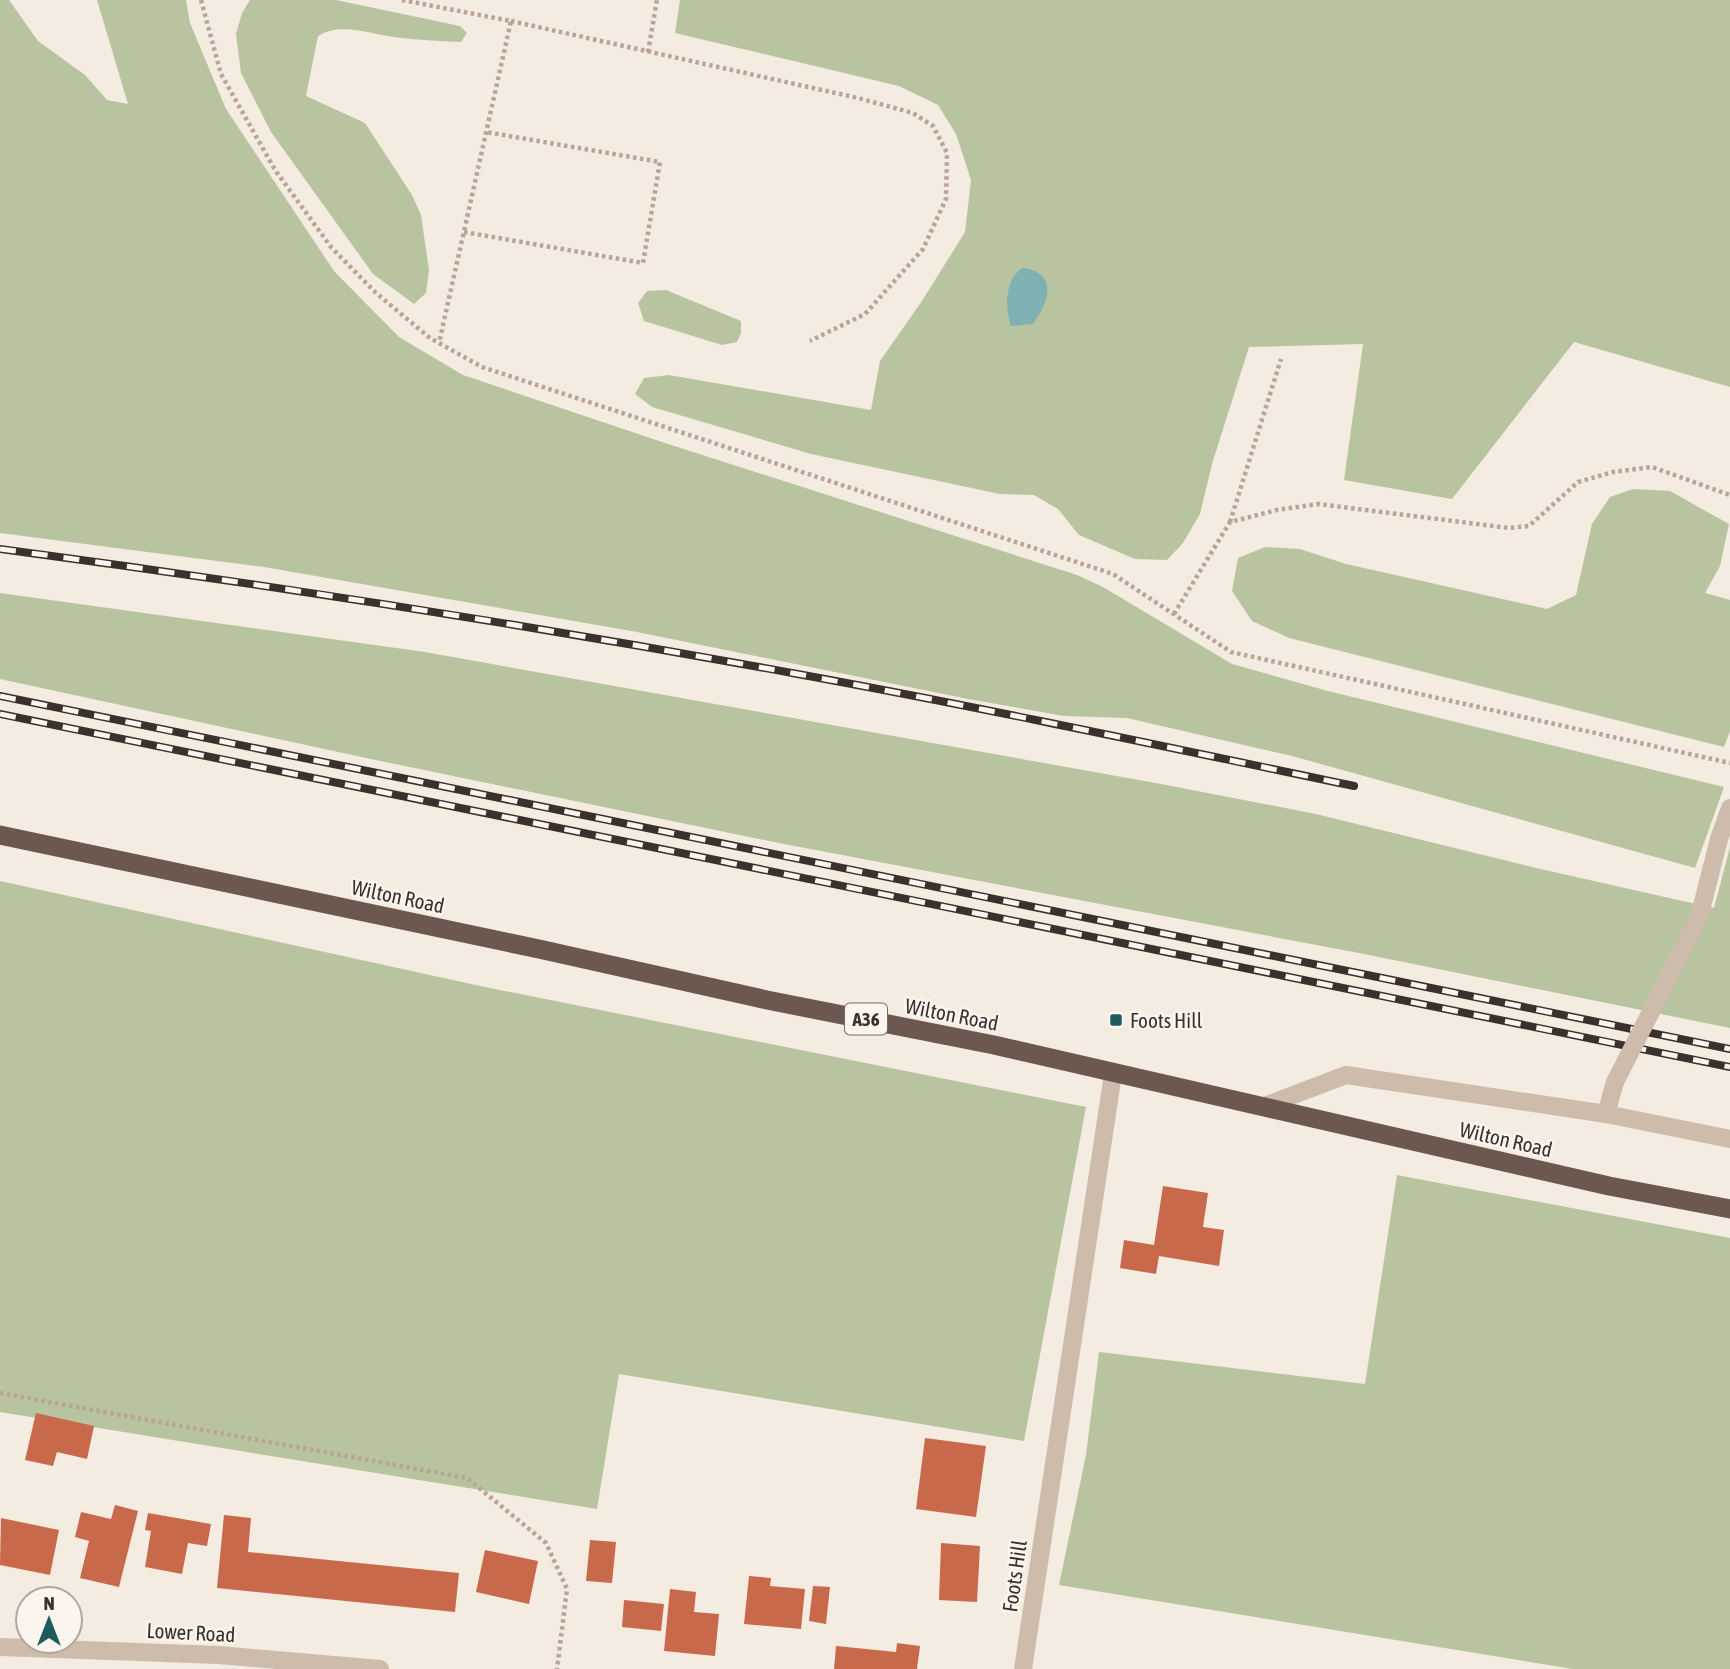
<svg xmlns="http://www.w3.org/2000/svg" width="1730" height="1669" viewBox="0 0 1730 1669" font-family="'Asap Condensed',sans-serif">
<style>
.green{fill:#b8c4a0}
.water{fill:#7fb0b2}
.building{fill:#c8694b}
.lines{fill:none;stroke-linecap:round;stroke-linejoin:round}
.path{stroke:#b9a596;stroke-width:4.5;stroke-dasharray:3.5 3.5;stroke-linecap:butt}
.service{stroke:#cdbbac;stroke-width:18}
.minor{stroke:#cdbbac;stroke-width:18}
.tertiary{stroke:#cdbbac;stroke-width:18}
.trunk{stroke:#6c584f;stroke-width:19}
.rail-casing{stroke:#3b302b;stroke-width:8}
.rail{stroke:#fbf5ee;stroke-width:5;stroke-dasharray:16;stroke-linecap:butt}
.service-bridge{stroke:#cdbbac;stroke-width:18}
.poi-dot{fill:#1f5a5e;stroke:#fbf5ee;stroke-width:2.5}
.labels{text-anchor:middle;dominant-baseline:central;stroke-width:5;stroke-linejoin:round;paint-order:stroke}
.shield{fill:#fbf5ee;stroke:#756b66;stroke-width:2}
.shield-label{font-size:19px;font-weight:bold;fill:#3b302b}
.street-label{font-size:21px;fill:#3b302b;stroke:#fbf5ee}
.poi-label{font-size:21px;fill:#3b302b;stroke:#fbf5ee;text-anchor:start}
</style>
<rect width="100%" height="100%" fill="#f4ebe1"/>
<g class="green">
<path d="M0,0h9l29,41 47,34 22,25 21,4 -31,-104h89l4,23 36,86 108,162 65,66 64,38 205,69 409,131 26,12 129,77 96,27 396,96 -29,81 -403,-112 -165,-38 -63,-2 -96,-17 -331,-67 -373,-65 -264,-34z"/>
<path d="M250,0h86l124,26 7,7 -6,9c-22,-1 -44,-2 -67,-5 -25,-3 -52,-15 -76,-1l-12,60 59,27 47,72 9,20 8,55 -3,23 -12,11 -41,-30 -102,-142 -30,-59 -5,-39 6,-21z"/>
<path d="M680,0h1050v387l-156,-45 -122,157 -108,-19 19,-136 -114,3 -37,117 -12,50 -17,29 -16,17 -32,-1 -56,-24 -21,-26 -24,-14 -34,-1 -189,-40 -159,-47 -17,-13 9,-16 25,-3 202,35 9,-49 42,-60 43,-69 6,-52 -15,-46 -18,-29 -39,-19 -224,-53z"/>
<path d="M666,290l75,31v12l-4,9 -15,3 -78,-24 -6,-18 9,-12z"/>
<path d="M1633,489l37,2 59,33 -9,42 -15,27 25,7v131l-6,16 -435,-109 -37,-17 -20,-30 6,-33 27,-11 35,2 46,15 201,45 29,-14 16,-71 18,-27z"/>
<path d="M0,593l425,59 736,132 155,30 220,54 178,40 16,-61v181l-371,-75 -575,-109 -418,-86 -366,-79z"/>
<path d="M0,881l480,105 606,121 -62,334 -405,-67 -22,135 -597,-97z"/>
<path d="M1397,1175l333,63v431h-157l-514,-84 27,-130 13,-103 266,32z"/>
</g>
<path class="water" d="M1022,268c36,4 28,33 11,56l-22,2c-6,-19 -7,-44 11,-58z"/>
<g class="building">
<path d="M1163,1186l45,7 -5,34 21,3 -5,36 -60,-10 -3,18 -36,-6 4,-28 30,5z"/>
<path d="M36,1413l58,13 -7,33 -30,-7 -4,14 -28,-6z"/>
<path d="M925,1438l61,8 -10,71 -60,-8z"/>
<path d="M115,1505l23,6 -19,76 -39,-9 9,-37 -14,-4 6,-25 30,7z"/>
<path d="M148,1513l63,11 -4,22 -19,-3 -6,31 -37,-7 6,-36 -6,-1z"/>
<path d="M224,1515l27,3 -3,34 211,21 -4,39 -238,-24z"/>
<path d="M1,1518l58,12 -9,45 -50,-10z"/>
<path d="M590,1540l26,2 -4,41 -26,-2z"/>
<path d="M941,1543l39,3 -3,56 -38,-2z"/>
<path d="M485,1550l53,11 -9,43 -53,-12z"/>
<path d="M749,1576l22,2 -1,8 35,3 -4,40 -57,-5z"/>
<path d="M813,1586l17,1 -4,37 -17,-3z"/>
<path d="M670,1589l26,3 -2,20 25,2 -4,42 -51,-5z"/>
<path d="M624,1600l40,4 -3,27 -39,-4z"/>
<path d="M897,1643l23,3 -3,23h-83l2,-23 60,6z"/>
</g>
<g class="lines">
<g class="path">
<path d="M201,0l20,74 54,96 56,77 45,46 54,45 52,29 631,207 118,78 499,111"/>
<path d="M402,0l109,21 -72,322"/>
<path d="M511,21l347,77 55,15 20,13 14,27 -1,46 -23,50 -58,65 -55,27"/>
<path d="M648,52l9,-52"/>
<path d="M464,232l179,31 17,-101 -174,-30"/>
<path d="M1230,522l51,-163"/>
<path d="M1174,614l56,-92 47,-12 41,-6 191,24 20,-2 49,-44 35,-10 39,-5 78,28"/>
<path d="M0,1393l467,85 79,65 21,46 -10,80"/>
</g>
<g class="service">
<path d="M1719,839l11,-31"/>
<path d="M1262,1107l84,-32 260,39 124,25"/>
<path d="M1606,1114l9,-32"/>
</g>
<path class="minor" d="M1023,1669l90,-595"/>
<path class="tertiary" d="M0,1647l219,8 161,14"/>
<path class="trunk" d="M0,835l539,114 228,51 227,45 615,141 121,23"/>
<defs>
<g id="rail">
<path d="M0,549c265,35 529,76 792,124 188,34 375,74 562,113"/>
<path d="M0,696l1730,353"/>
<path d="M0,714l1730,353"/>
</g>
</defs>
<use href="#rail" class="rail-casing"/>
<use href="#rail" class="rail"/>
<path class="service-bridge" d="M1615,1082l84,-164 20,-79"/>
</g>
<rect class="poi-dot" x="1109" y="1013" width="14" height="14" rx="3.5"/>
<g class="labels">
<rect class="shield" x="845" y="1003.5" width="42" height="31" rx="5"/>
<g class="shield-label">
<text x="866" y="1019">A36</text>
</g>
<g class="street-label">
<text transform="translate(398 896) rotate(12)">Wilton Road</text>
<text transform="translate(952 1014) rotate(11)">Wilton Road</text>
<text transform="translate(1506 1139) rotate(13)">Wilton Road</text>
<text transform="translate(1014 1576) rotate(-82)">Foots Hill</text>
<text transform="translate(191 1632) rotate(3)">Lower Road</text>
</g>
<g class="poi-label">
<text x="1130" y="1020">Foots Hill</text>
</g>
</g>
<g transform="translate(49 1620)"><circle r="33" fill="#fbf5ee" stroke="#aea6a0" stroke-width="2"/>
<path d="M0-5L12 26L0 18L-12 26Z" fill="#1f5a5e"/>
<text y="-10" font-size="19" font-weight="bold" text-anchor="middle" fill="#3b302b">N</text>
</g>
</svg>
